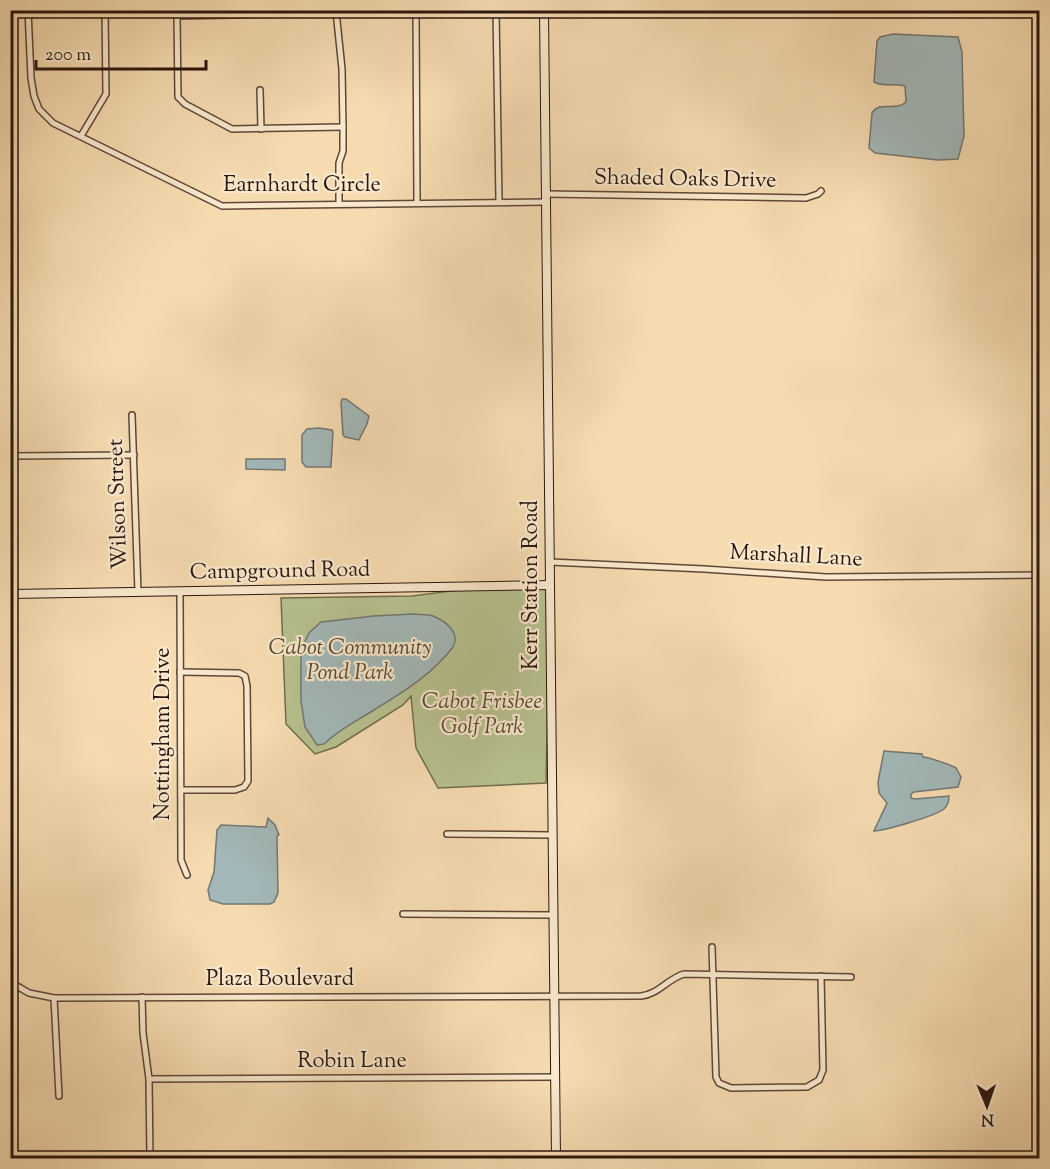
<svg xmlns="http://www.w3.org/2000/svg" width="1050" height="1169" viewBox="0 0 1050 1169" font-family="'Sorts Mill Goudy',serif">
<style>
.green{fill:#b7c18f;stroke:#716c4e;stroke-width:1.5}
.water{fill:#a2b8b8;stroke:#727774;stroke-width:1.5}
.lines{fill:none;stroke-linecap:round;stroke-linejoin:round}
.street-casing{stroke:#5e4737;stroke-width:8}
.secondary-casing{stroke:#2b160e;stroke-width:10}
.street{stroke:#f9e8cc;stroke-width:5}
.secondary{stroke:#f9e8cc;stroke-width:8}
.labels{text-anchor:middle;dominant-baseline:central;stroke-width:4.5;stroke-linejoin:round;paint-order:stroke}
.street-label{font-size:22px;fill:#2b160e;stroke:#f9e8cc}
.park-label{font-size:22px;font-style:italic;fill:#554935;stroke:#f9e8cc}
</style>
<rect width="100%" height="100%" fill="#f6dbb1"/>
<filter id="stains"><feTurbulence type="fractalNoise" baseFrequency=".00333" numOctaves="4"/><feColorMatrix values="0 0 0 0 .2 0 0 0 0 .09 0 0 0 0 .02 0 0 0 .5 -.17"/></filter>
<radialGradient id="worn" r=".72"><stop offset=".6" stop-color="#630" stop-opacity="0"/><stop offset="1" stop-color="#630" stop-opacity=".3"/></radialGradient>
<path class="green" d="M550,585l-4,198 -108,5 -22,-40 -5,-52 -8,9 -67,42 -21,7 -29,-30 -5,-126 131,-2 78,-10z"/>
<g class="water">
<path d="M893,34l65,3 4,15 2,84 -6,23 -20,1 -63,-7 -6,-5 3,-35c8,-13 23,-1 34,-11l-1,-16c-10,-3 -22,1 -31,-4l3,-41 3,-4z"/>
<path d="M342,399h4l23,17 -2,8 -8,16 -14,-3 -2,-2 -2,-32z"/>
<path d="M319,428l13,2 1,2 -2,35h-25l-4,-5v-27l5,-6z"/>
<path d="M246,459h39v11l-39,-1z"/>
<path d="M413,614c6,1 14,0 20,2 12,5 28,16 20,31 -22,29 -53,47 -84,66 -16,10 -32,18 -45,31l-7,1 -12,-18 -4,-26v-51l8,-17 12,-11 53,-6z"/>
<path d="M884,751l38,3 1,3c5,0 28,8 33,11l5,9 -3,10 -44,5 -3,2v4l4,1 34,-3c0,6 -1,9 -5,13 -9,7 -57,21 -70,22l13,-28 -8,-10 -1,-11z"/>
<path d="M268,818l7,7 4,10 -2,1 1,57 -4,9 -4,2h-47l-13,-4 -2,-10 6,-18 3,-42 4,-5 45,2z"/>
</g>
<g class="lines">
<defs>
<g id="street">
<path d="M28,10l3,68 3,18 5,13 14,14 169,83 324,-4"/>
<path d="M416,10l1,193"/>
<path d="M496,10l3,192"/>
<path d="M336,11l6,58 1,58v24l-4,12v40"/>
<path d="M336,13l-159,3 1,81 7,7 47,25 111,-2"/>
<path d="M260,90l1,39"/>
<path d="M81,136l25,-42 -1,-84"/>
<path d="M546,194l260,4 12,-4 3,-3"/>
<path d="M132,415l6,177"/>
<path d="M10,456l124,-1"/>
<path d="M550,562l154,7 122,8 214,-2"/>
<path d="M180,592l1,268 6,15"/>
<path d="M180,672l59,1 6,3 2,10 1,95 -4,6 -9,3h-54"/>
<path d="M447,834l104,1"/>
<path d="M403,914l150,1"/>
<path d="M712,947l4,130 3,6 12,5 76,-1 12,-7 4,-10 -2,-94"/>
<path d="M10,982l19,11 25,5 587,-2c18,-2 26,-17 43,-22l167,3"/>
<path d="M142,997l1,36 6,46 1,79"/>
<path d="M54,998l5,98"/>
<path d="M149,1079l405,-2"/>
<path d="M144,1158h412"/>
</g>
<g id="secondary">
<path d="M544,10l12,1148"/>
<path d="M10,594l540,-9"/>
</g>
</defs>
<use href="#street" class="street-casing"/>
<use href="#secondary" class="secondary-casing"/>
<use href="#street" class="street"/>
<use href="#secondary" class="secondary"/>
</g>
<g class="labels">
<g class="street-label">
<text transform="translate(685 180) rotate(1)">Shaded Oaks Drive</text>
<text x="302" y="186">Earnhardt Circle</text>
<text transform="translate(119 504) rotate(-92)">Wilson Street</text>
<text transform="translate(796 557) rotate(3)">Marshall Lane</text>
<text transform="translate(280 572) rotate(-1)">Campground Road</text>
<text transform="translate(532 585) rotate(-90)">Kerr Station Road</text>
<text transform="translate(164 734) rotate(-90)">Nottingham Drive</text>
<text x="280" y="980">Plaza Boulevard</text>
<text x="352" y="1062">Robin Lane</text>
</g>
<g class="park-label">
<text x="350" y="649">Cabot Community<tspan x="350" dy="25">Pond Park</tspan></text>
<text x="482" y="703">Cabot Frisbee<tspan x="482" dy="25">Golf Park</tspan></text>
</g>
</g>
<rect width="1050" height="1169" fill="none" stroke="#f6dbb1" stroke-width="36"/>
<rect x="12" y="12" width="1026" height="1145" fill="none" stroke="#2b160e" stroke-width="3"/>
<rect x="18" y="18" width="1014" height="1133" fill="none" stroke="#2b160e" stroke-width="1.5"/>
<g transform="translate(987 1106) rotate(178)" stroke="#f9e8cc" stroke-width="4.5" paint-order="stroke">
<path d="M0-4.5L10 22L0 15L-10 22Z" fill="#2b160e"/>
<text y="-9" font-size="16" font-weight="bold" text-anchor="middle" fill="#2b160e">N</text>
</g>
<path d="M36 60v9h170v-9" fill="none" stroke="#2b160e" stroke-width="3"/>
<text x="45" y="60" font-size="18" fill="#2b160e" stroke="#f9e8cc" stroke-width="4.5" paint-order="stroke">200 m</text>
<rect width="100%" height="100%" filter="url(#stains)"/>
<rect width="100%" height="100%" fill="url(#worn)"/>
</svg>
